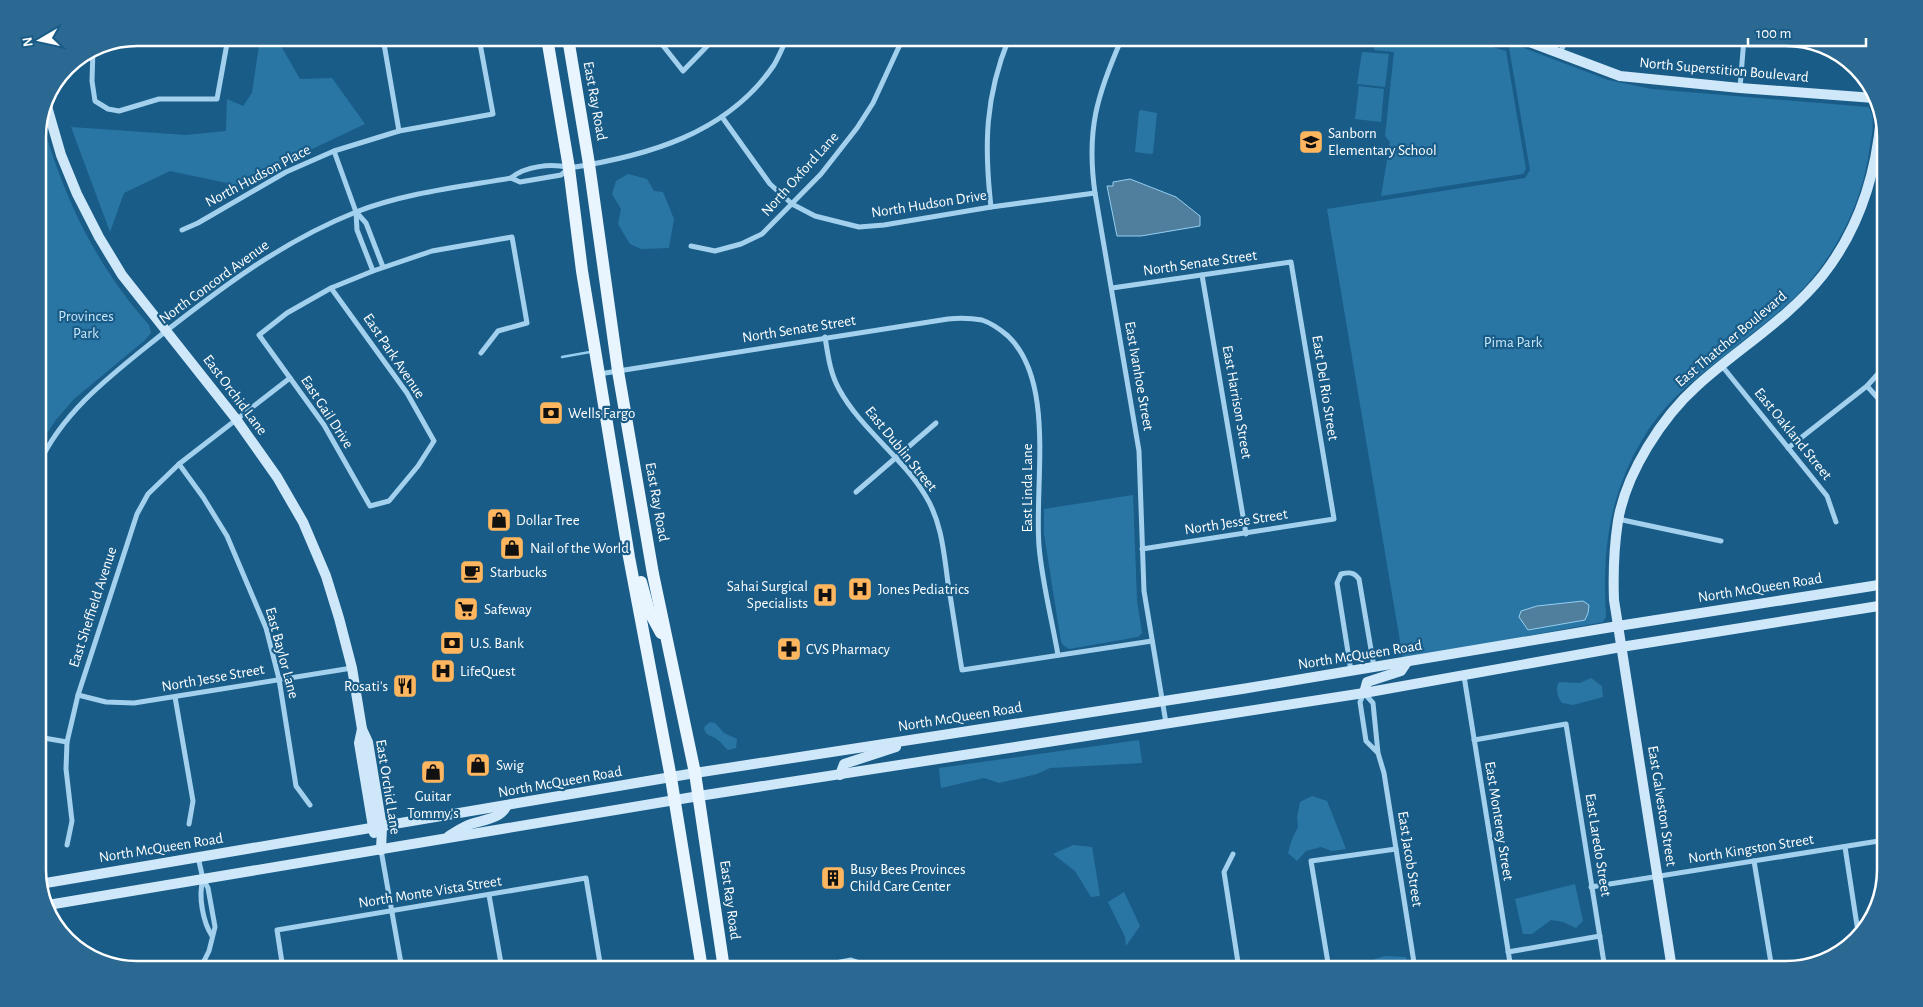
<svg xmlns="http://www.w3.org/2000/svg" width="1923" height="1007" viewBox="0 0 1923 1007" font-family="'Alegreya Sans',sans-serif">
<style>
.green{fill:#2976a5}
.water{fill:#507f9e;stroke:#95ceef}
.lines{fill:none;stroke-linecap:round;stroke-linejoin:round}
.stream{stroke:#95ceef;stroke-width:2.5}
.street{stroke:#a2d0ed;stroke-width:5}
.secondary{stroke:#cfe8f9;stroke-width:10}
.primary{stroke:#e8f5ff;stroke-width:12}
.labels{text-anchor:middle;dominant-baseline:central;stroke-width:4.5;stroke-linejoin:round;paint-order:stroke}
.street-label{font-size:15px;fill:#fff;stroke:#195c88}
.poi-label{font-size:15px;fill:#fff;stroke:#195c88;text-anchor:start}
.park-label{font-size:15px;fill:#c7e6f9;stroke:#195c88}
.rim{fill:none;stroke:#fff;stroke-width:2.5}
</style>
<rect width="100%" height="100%" fill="#195c88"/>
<g class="green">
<path d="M260,38h20l1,8 19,33 32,-1 33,46 -129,61 -66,-14 -46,22 -14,39 -39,-105 115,8 40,-4 1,-32 16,7 9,-13z"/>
<path d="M1389,38h74l43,13 20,118 -3,5 -142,22 9,-54 -5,-6 9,-84 -20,-2 1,-11z"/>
<path d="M1508,42l100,38 44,9 216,18c9,10 3,31 1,44 -7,55 -37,111 -77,149 -20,19 -43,35 -64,53 -31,24 -62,48 -83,82 -36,59 -43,114 -39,182l-3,5 -200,37 -76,-450 198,-31 5,-8z"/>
<path d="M1362,52l27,2 -4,33 -28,-3z"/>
<path d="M1359,86l25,3 -3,33 -26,-3z"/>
<path d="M1141,110l16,3 -4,40 -2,1 -16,-2 4,-41z"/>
<path d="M40,122l4,6c22,75 53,138 105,197l2,8 -6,7 -71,59 -19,22 -17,26v-316z"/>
<path d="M628,174l19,5 7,12 9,1 11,27 -5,29 -28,1 -11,-5 -12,-20 3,-15 -9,-15 4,-13z"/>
<path d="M1133,495l4,105 5,33 -4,4 -69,12 -6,-4 -2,-3 -17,-108v-25z"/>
<path d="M1591,678l11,8 1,11 -30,8 -11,-2c-5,-7 -7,-14 -3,-21l21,1z"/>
<path d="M710,722l5,1 9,10 13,6 -1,9 -8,2c-4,-3 -6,-7 -10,-10 -6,-5 -11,-3 -14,-11l1,-3z"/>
<path d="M1139,740l3,23 -92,5 -13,6 -38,9 -15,-5 -43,10 -2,-20z"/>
<path d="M1312,796l15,5 19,48 -14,2 -11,-4 -15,4 -9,10 -9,-8 4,-14 6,-12 -1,-9 3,-16z"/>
<path d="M1073,845l19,2 8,49 -9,1 -16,-26 -22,-17z"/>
<path d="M1575,884l8,37 -7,7 -13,-6 -12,-2 -19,14h-9l-8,-35z"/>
<path d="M1124,892l16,34 -14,20 -1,-9 -17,-35z"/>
<path d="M1385,956l21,1 2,12h-71l-1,-5 27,-1z"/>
</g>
<g class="water">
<path d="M1130,179l46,18 24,19v10l-59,10h-24l-10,-50h6v-4z"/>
<path d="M1583,601l6,4 -1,8 -3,7 -57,10 -9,-13 2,-6 16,-5z"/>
</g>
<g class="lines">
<path class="stream" d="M562,357l28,-5"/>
<g class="street">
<path d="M168,38l3,1 40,-1"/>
<path d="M383,38l16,93"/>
<path d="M657,38l26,33 32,-33"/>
<path d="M1122,38c-25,57 -36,92 -27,155l44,258 5,140 22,132"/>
<path d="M93,49l-1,32 3,20 13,8 11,2 40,-12h58l11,-61"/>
<path d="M1560,53l7,-15"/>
<path d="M1740,88l4,-50"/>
<path d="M722,117l48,67 22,20 23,12 44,11 25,-2 107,-18 104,-14"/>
<path d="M334,151l22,61 1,18 16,41"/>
<path d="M511,178l9,4 41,-7 6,-5"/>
<path d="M991,207c-7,-62 -6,-110 18,-169"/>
<path d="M357,213l9,10 17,44"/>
<path d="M182,230l16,-7 88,-51 48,-21 65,-20 94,-17 -14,-76"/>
<path d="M691,246l24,5 26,-7 21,-10 59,-60 36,-46 16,-25 30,-65"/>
<path d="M1202,275l44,259"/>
<path d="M331,288l76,105 27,48 -16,25 -29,35 -19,5 -46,-81 -65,-90 28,-22 44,-25 42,-17 59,-20 80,-14 15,86 -29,8 -17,22"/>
<path d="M1112,288l179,-26 43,257 -192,30"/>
<path d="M825,337c3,18 5,36 14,52 21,39 63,68 86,106 17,27 19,59 23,88 5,29 9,58 14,87l190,-29"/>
<path d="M1722,366l105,130 9,26"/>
<path d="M599,374l349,-55c11,-1 22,-1 34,1 9,3 19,10 26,16 48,46 26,149 31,210 3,36 13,74 19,109"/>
<path d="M1867,386l18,20"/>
<path d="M1788,448l79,-62 18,-20"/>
<path d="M179,464l24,33 24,39 39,92 13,51 17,107 14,19"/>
<path d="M38,466c25,-56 76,-93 123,-131 61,-48 122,-94 195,-123 49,-19 103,-25 155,-34 14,-12 41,-15 58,-10 78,-12 158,-34 205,-103 5,-8 9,-19 13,-27"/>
<path d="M856,492l80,-69"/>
<path d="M1618,519l103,22"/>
<path d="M1351,671l-14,-88 4,-9c8,-2 13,-2 18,5l15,88"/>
<path d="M1464,676l47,293"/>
<path d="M78,695l28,7 28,1 218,-35"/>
<path d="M175,697l18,104 -4,23"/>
<path d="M38,737l29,5"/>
<path d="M1474,740l92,-16 39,245"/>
<path d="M1378,753l-12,-12 -6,-39 4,-9 9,10 5,50 6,20 31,196"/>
<path d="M67,845l5,-24 -6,-52 1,-27 11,-47 59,-181 11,-20 31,-30 111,-86"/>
<path d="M1845,847l13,85"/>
<path d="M381,850l21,119"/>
<path d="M1233,854l-9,18 15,97"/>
<path d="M198,857l5,22 5,9 7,39 -6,24 -9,18"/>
<path d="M1754,861l18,108"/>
<path d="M203,880c-5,16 0,42 9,56"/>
<path d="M1591,887l294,-47"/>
<path d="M489,895l13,74"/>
<path d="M1508,952l92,-16"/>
<path d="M283,969l-6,-39 309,-52 15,91"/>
<path d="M804,969l47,-9 6,2 3,7"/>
<path d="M1329,969l-18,-108 85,-12"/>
</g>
<g class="secondary">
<path d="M1519,38l101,38 120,12 134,10"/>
<path d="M46,97l2,13 13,45 16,39 22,43 23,38 114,144 41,58 26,45 23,54 13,42 13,50 10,61 6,13 14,85 -1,23"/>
<path d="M1364,693l3,-11 34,-11 6,-9"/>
<path d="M362,729l-3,14 15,90"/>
<path d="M840,775l4,-11 52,-17"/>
<path d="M449,836c6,-4 12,-8 19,-11 12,-5 33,-5 39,-20"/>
<path d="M40,884l655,-111 547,-84 376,-63 267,-42"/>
<path d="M48,905l651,-109 665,-103 257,-46 264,-42"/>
<path d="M1672,969l-58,-369c-1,-27 0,-53 4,-79 8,-48 44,-104 80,-136 41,-37 90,-66 125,-110 36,-46 53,-100 58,-158"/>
</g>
<g class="primary">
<path d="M547,38l22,130 13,103 47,286 42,221 31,191"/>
<path d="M568,38l21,126 29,207 35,203 42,199 29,196"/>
<path d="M641,582l8,29 12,22"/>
</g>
</g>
<defs>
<symbol id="school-square" viewBox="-11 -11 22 22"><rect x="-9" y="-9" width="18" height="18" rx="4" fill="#ffb65e" stroke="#195c88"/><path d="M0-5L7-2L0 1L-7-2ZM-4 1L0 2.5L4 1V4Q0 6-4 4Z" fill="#111"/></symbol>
<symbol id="bank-square" viewBox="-11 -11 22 22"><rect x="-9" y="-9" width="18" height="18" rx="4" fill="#ffb65e" stroke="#195c88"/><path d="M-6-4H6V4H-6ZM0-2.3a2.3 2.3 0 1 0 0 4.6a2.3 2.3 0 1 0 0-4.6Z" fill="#111"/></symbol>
<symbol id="shop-square" viewBox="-11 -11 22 22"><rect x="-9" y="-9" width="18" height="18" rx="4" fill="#ffb65e" stroke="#195c88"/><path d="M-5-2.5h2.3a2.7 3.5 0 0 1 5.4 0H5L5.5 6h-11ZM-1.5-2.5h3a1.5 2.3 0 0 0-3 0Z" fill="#111"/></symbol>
<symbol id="cafe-square" viewBox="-11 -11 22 22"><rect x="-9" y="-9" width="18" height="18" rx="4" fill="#ffb65e" stroke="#195c88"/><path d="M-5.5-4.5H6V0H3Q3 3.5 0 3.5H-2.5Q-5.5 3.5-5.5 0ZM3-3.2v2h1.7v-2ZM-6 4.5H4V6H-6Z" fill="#111"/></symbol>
<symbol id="hospital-square" viewBox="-11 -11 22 22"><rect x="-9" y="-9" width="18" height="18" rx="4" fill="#ffb65e" stroke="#195c88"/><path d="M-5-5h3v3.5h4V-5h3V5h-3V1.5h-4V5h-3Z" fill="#111"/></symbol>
<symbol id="supermarket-square" viewBox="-11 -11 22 22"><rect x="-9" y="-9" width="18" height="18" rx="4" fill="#ffb65e" stroke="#195c88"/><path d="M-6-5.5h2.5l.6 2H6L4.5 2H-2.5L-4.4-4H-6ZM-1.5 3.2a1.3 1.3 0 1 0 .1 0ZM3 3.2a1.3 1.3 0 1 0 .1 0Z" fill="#111"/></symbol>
<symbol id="pharmacy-square" viewBox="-11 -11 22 22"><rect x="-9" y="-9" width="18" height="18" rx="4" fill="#ffb65e" stroke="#195c88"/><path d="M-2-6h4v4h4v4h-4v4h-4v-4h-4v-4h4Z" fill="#111"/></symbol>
<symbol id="restaurant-square" viewBox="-11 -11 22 22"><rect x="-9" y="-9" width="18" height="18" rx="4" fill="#ffb65e" stroke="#195c88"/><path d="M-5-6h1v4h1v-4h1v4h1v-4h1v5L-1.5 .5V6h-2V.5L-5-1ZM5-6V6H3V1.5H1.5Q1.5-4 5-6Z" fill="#111"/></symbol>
<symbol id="building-square" viewBox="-11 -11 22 22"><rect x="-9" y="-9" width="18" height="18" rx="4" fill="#ffb65e" stroke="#195c88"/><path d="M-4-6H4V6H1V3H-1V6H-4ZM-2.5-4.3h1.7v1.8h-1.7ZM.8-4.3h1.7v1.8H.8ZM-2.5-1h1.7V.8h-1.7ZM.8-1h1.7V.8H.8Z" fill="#111"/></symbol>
</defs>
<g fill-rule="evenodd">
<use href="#school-square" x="1297" y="128" width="28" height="28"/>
<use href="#bank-square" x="537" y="399" width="28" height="28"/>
<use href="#shop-square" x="485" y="506" width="28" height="28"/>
<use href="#shop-square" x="498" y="534" width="28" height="28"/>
<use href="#cafe-square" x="458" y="558" width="28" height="28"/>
<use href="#hospital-square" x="846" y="575" width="28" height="28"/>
<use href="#hospital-square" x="811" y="581" width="28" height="28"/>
<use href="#supermarket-square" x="452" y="595" width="28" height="28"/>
<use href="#bank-square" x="438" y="629" width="28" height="28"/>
<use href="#pharmacy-square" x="775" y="635" width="28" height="28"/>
<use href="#hospital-square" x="429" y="657" width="28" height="28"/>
<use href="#restaurant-square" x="391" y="672" width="28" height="28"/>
<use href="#shop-square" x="464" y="751" width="28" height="28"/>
<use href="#shop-square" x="419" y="758" width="28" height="28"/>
<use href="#building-square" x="819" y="864" width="28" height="28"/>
</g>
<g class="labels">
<g class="street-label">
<text transform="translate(1724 70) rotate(5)">North Superstition Boulevard</text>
<text transform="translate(595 101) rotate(80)">East Ray Road</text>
<text transform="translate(800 174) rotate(-48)">North Oxford Lane</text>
<text transform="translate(258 176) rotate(-28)">North Hudson Place</text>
<text transform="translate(929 204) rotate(-9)">North Hudson Drive</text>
<text transform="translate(1200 263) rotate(-8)">North Senate Street</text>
<text transform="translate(214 282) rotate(-36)">North Concord Avenue</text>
<text transform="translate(799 329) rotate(-9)">North Senate Street</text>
<text transform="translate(1731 339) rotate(-40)">East Thatcher Boulevard</text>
<text transform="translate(394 356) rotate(56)">East Park Avenue</text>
<text transform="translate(1139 376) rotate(80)">East Ivanhoe Street</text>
<text transform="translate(1325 388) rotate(81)">East Del Rio Street</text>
<text transform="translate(235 395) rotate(53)">East Orchid Lane</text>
<text transform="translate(1237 402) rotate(80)">East Harrison Street</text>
<text transform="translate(327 412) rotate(57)">East Gail Drive</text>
<text transform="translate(1793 434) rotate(51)">East Oakland Street</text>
<text transform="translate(901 449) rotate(51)">East Dublin Street</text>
<text transform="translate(1027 488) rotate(-90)">East Linda Lane</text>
<text transform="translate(657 502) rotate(80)">East Ray Road</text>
<text transform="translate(1236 522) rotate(-9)">North Jesse Street</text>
<text transform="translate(1760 588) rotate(-9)">North McQueen Road</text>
<text transform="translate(93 607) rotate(-72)">East Sheffield Avenue</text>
<text transform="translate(282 653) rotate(75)">East Baylor Lane</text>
<text transform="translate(1360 655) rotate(-9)">North McQueen Road</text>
<text transform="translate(213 678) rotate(-10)">North Jesse Street</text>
<text transform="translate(960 717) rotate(-9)">North McQueen Road</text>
<text transform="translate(560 782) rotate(-10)">North McQueen Road</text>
<text transform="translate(388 787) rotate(81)">East Orchid Lane</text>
<text transform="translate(1662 806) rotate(81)">East Galveston Street</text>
<text transform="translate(1499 821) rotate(81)">East Monterey Street</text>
<text transform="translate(1598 845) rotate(81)">East Laredo Street</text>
<text transform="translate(161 848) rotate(-9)">North McQueen Road</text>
<text transform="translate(1751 849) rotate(-9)">North Kingston Street</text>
<text transform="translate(1410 859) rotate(81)">East Jacob Street</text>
<text transform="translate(430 892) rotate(-9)">North Monte Vista Street</text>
<text transform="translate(730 900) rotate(82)">East Ray Road</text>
</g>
<g class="poi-label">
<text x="1328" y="133">Sanborn<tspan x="1328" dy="17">Elementary School</tspan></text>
<text x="568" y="413">Wells Fargo</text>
<text x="516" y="520">Dollar Tree</text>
<text x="530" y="548">Nail of the World</text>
<text x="490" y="572">Starbucks</text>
<text x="808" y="586" text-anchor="end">Sahai Surgical<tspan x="808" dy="17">Specialists</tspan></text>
<text x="878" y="589">Jones Pediatrics</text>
<text x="484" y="609">Safeway</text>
<text x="470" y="643">U.S. Bank</text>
<text x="806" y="649">CVS Pharmacy</text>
<text x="460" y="671">LifeQuest</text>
<text x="388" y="686" text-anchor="end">Rosati's</text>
<text x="496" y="765">Swig</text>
<text x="433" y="796" text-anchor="middle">Guitar<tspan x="433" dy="17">Tommy's</tspan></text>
<text x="850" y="869">Busy Bees Provinces<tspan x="850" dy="17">Child Care Center</tspan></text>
</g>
<g class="park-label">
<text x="86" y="316">Provinces<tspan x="86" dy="17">Park</tspan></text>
<text x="1513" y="342">Pima Park</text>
</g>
</g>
<path d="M0 0H1923V1007H0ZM137 46H1786A91 91 0 0 1 1877 137V870A91 91 0 0 1 1786 961H137A91 91 0 0 1 46 870V137A91 91 0 0 1 137 46Z" fill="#2b6992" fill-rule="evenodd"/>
<path class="rim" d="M137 46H1786A91 91 0 0 1 1877 137V870A91 91 0 0 1 1786 961H137A91 91 0 0 1 46 870V137A91 91 0 0 1 137 46Z"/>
<g transform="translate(40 40) rotate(261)" stroke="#195c88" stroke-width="4" paint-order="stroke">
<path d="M0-4L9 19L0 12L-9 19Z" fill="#ffffff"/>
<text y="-8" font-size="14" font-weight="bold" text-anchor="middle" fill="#ffffff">N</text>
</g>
<path d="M1748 38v8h118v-8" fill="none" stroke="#ffffff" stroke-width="2.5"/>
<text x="1756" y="38" font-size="15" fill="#ffffff" stroke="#195c88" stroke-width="4" paint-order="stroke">100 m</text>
</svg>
